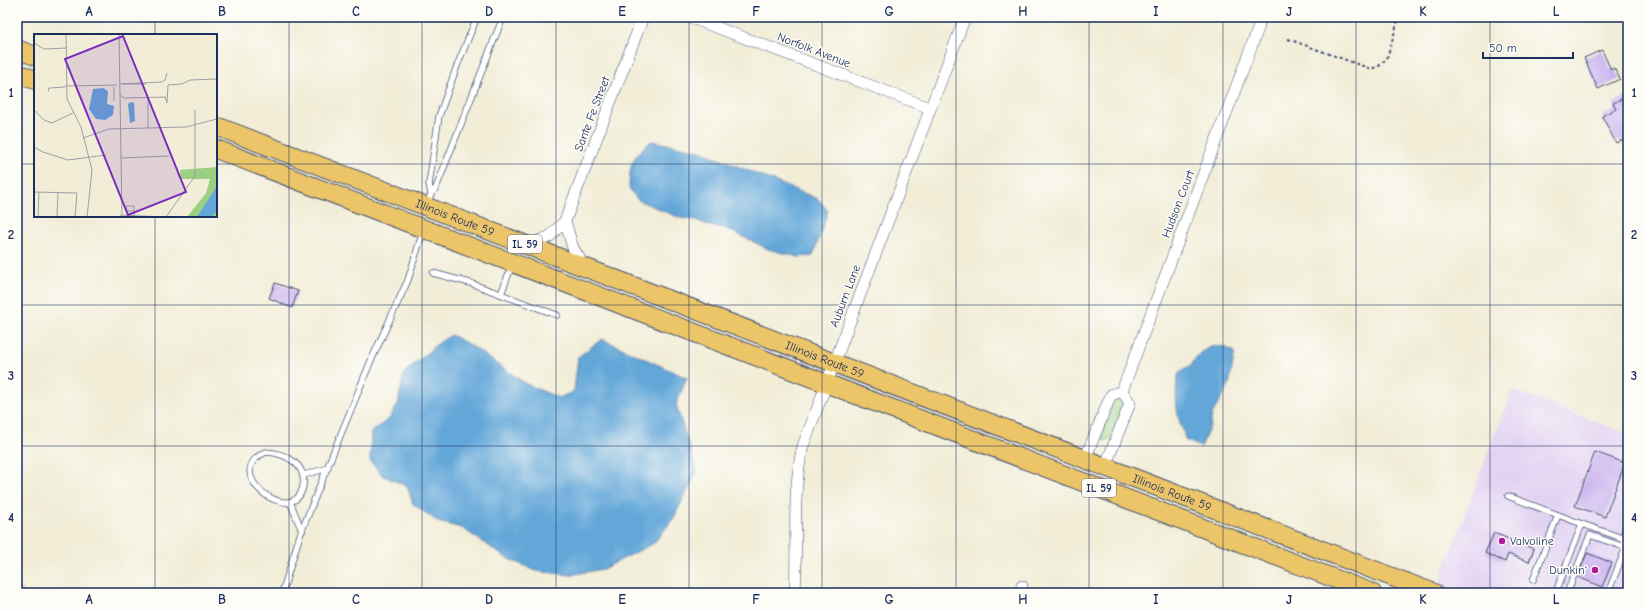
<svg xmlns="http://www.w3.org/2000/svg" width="1645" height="610" viewBox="0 0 1645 610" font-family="'Comic Neue',sans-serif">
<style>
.built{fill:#e3d3f3}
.green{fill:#9bd082;stroke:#5b8070}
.water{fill:#64a7d9;stroke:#406b9c}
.building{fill:#c9b1ee}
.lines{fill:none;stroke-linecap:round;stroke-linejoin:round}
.lane-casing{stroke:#3b4c70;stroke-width:7}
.street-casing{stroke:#3b4c70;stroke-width:12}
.primary-casing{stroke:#3b4c70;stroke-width:20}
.path{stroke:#3b4c70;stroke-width:2;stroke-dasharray:3 3;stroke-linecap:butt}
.lane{stroke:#fff;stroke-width:5.5}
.street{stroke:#fff;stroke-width:11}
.primary{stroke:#edc569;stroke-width:18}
.grid{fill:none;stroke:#1b2f5e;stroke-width:1;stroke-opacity:0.55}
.poi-dot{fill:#b5179e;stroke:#fdfcf7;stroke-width:1.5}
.labels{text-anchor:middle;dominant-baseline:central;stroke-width:3;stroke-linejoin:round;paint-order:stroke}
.shield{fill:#fdfcf7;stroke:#5f6c8c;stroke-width:1}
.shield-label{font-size:11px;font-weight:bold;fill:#1b2f5e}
.street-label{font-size:12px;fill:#1b2f5e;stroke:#fdfcf7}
.poi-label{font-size:12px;fill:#1b2f5e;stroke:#fdfcf7;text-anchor:start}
.inset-road{fill:none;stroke:#9ba1a7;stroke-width:1}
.view{fill:#7b2cbf;fill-opacity:0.15;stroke:#7b2cbf;stroke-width:2}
.inset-edge{fill:none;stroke:#1b2f5e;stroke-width:2}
.neatline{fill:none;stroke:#1b2f5e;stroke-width:1.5}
.grid-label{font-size:13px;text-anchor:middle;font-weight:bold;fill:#1b2f5e}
</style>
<rect width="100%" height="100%" fill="#fdfcf7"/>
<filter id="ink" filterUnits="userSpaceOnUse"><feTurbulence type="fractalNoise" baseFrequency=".025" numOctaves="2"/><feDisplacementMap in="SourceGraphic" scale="8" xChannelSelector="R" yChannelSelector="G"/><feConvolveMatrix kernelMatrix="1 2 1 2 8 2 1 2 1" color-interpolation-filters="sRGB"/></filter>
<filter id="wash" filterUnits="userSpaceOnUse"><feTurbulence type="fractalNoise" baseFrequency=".012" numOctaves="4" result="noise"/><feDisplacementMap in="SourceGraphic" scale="16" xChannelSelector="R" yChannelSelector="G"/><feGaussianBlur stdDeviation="0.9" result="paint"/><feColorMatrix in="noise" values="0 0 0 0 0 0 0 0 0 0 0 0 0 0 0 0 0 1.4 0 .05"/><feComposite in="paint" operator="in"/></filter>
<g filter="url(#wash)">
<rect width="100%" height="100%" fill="#f1edd7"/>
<path class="built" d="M1512,390l116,44v159h-178l-13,-5z"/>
<path class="green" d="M1118,399l4,2 1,4 -13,34 -6,2 -3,-6 13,-34z"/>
<g class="water">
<path d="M652,141l48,10 118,48 10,12 -15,45 -15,1 -30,-8 -43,-21 -15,-2 -14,-6 -16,-2 -42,-18 -9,-11c1,-25 2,-33 23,-48z"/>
<path d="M451,335l19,10 56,39 33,14 15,-7 4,-34 24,-18 85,39 -11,26 21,68 -24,47 -19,24 -51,26 -33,6 -34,-4 -31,-14 -43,-29 -24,-6 -25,-18 -6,-18 -24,-10 -13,-15 1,-29 18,-13 9,-15 6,-31 32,-28z"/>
<path d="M1214,346l11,1 10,5 -6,33 -17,29 -2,12 -9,21 -16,-7c-1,-9 -4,-14 -6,-21 -3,-9 -5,-39 1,-47 3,-3 8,-4 11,-7 7,-10 10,-15 23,-19z"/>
</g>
<g id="blocks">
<g class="building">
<path d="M1602,50l9,20 3,-2 6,11 -22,10 -14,-31z"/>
<path d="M1628,96v41l-12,6 -14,-27 14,-7 -3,-6z"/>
<path d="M275,283l23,8 -6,17 -23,-10z"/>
<path d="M1595,452l30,11 -20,54 -30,-11z"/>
<path d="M1494,533l40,16 -5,13 -21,-8 -3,8 -20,-9z"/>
<path d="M1587,553l25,10 -10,24 -24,-10z"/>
</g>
</g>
</g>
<g filter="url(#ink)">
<use href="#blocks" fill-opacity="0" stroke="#3b4c70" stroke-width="1"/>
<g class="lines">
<defs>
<g id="lane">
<path d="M431,194l5,-6 67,-171"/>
<path d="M427,204l4,-10 -2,-10 10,-68 18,-50 20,-49"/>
<path d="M433,273l37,10 87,32"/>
<path d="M501,294l11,-29"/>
<path d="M266,452c19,1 41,12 37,34 -1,6 -3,10 -7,13 -20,15 -72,-29 -30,-47z"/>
<path d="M304,475l24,-7"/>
<path d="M1508,496l74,28"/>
<path d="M290,502l12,29"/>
<path d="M1622,538l6,-17"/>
<path d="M1533,580l25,-65"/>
<path d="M282,593l18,-58 18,-45 52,-127 38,-83 15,-49"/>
<path d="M1558,593l-2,-1 26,-68 40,14 4,9 -18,46"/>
<path d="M1567,593l23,-58 37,13"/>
</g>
<g id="street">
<path d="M689,17l241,91"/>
<path d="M565,221l8,27 11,18"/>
<path d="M526,245l23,-8 16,-16 78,-204"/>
<path d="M1122,391l137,-365"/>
<path d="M1085,459l26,-64 11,-4"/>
<path d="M1105,467l25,-64 -8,-12"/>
<path d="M17,590l6,3"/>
<path d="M795,593c3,-49 -4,-98 8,-147l162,-429"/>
<path d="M1020,593l2,-7"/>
</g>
<g id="primary">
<path d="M17,49l18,7"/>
<path d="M17,73l18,7"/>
<path id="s1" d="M216,126l1218,467"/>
<path d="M216,149l1156,444"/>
</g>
</defs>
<use href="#lane" class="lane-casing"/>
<use href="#street" class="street-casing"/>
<use href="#primary" class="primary-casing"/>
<path class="path" d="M1288,39l83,30 8,-3 8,-8 12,-41"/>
<use href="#lane" class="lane"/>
<use href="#street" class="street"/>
<use href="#primary" class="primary"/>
</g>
</g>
<path class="grid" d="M155,17v18M289,17v576M422,17v576M556,17v576M689,17v576M822,17v576M956,17v576M1089,17v576M1223,17v576M1356,17v576M1490,17v576M17,164h18M216,164h1412M155,216v377M17,305h1611M17,446h1611"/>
<g class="poi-dot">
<circle cx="1502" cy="541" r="4"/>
<circle cx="1595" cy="570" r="4"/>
</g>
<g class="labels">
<g class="shield">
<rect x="508" y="235" width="34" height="18" rx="3"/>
<rect x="1082" y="479" width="34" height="18" rx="3"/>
</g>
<g class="shield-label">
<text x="525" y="244">IL 59</text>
<text x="1099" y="488">IL 59</text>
</g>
<g class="street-label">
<text transform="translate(814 50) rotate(21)">Norfolk Avenue</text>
<text transform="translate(592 114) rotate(-69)">Sante Fe Street</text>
<text transform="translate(1178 204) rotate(-69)">Hudson Court</text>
<text stroke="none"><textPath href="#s1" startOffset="256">Illinois Route 59</textPath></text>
<text transform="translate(845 296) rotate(-69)">Auburn Lane</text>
<text stroke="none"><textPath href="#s1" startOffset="652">Illinois Route 59</textPath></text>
<text stroke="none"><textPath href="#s1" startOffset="1024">Illinois Route 59</textPath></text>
</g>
<g class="poi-label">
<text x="1510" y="541">Valvoline</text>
<text x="1587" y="570" text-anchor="end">Dunkin'</text>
</g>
</g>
<g transform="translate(34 34)">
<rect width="183" height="183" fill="#f1edd7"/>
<path d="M183,133v50h-30l19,-24 4,-14h-29l-1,-9z" fill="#9bd082"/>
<path d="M69,54l5,3 -1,13 7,2 -1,9 -8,5 -9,-1 -7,-10 4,-20zM97,68l3,1 1,18 -5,2 -2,-19zM183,152v25l-6,6h-14z" fill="#64a7d9"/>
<path class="inset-road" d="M32,0l1,65 14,28 11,43 -5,47M85,0l3,183M0,9l10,6 23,-1M86,50l42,-2 3,-2 2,-7M89,50h23M31,52l52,-1M80,53v14M14,58l1,-4 16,-1M86,61l4,3 42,-1M114,63v31M131,63l2,6 1,-18 14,-1 8,-4 27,-1M0,76l10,10 8,3 21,-10M49,104l26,-9 77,-2 31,-8M0,113l9,5 25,8 38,-5M87,124l48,-2M0,158l43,1 -2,24M99,177h-6l-1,-5h8v11M86,181l44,2M4,183l1,-25M23,183l1,-25M132,183l29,-41v-66"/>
<path class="view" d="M89,2l63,156 -58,23 -63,-156z"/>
<rect width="183" height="183" class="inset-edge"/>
</g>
<rect width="1645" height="610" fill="none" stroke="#fdfcf7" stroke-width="44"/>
<path d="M1483 52v6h90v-6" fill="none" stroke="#1b2f5e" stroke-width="2"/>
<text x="1489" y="52" font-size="12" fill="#1b2f5e" stroke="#fdfcf7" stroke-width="3" paint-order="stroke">50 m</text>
<rect x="22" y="22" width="1601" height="566" class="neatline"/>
<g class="grid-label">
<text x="89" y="16">A</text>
<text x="222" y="16">B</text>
<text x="356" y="16">C</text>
<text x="489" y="16">D</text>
<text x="622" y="16">E</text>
<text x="756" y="16">F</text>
<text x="889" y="16">G</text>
<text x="1023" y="16">H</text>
<text x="1156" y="16">I</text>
<text x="1289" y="16">J</text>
<text x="1423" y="16">K</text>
<text x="1556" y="16">L</text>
<text x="11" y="97">1</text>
<text x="1634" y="97">1</text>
<text x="11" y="239">2</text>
<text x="1634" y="239">2</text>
<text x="11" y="380">3</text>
<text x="1634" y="380">3</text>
<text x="11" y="522">4</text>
<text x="1634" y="522">4</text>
<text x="89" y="604">A</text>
<text x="222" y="604">B</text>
<text x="356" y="604">C</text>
<text x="489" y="604">D</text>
<text x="622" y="604">E</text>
<text x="756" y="604">F</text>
<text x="889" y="604">G</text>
<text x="1023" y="604">H</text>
<text x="1156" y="604">I</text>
<text x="1289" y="604">J</text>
<text x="1423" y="604">K</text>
<text x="1556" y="604">L</text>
</g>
</svg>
